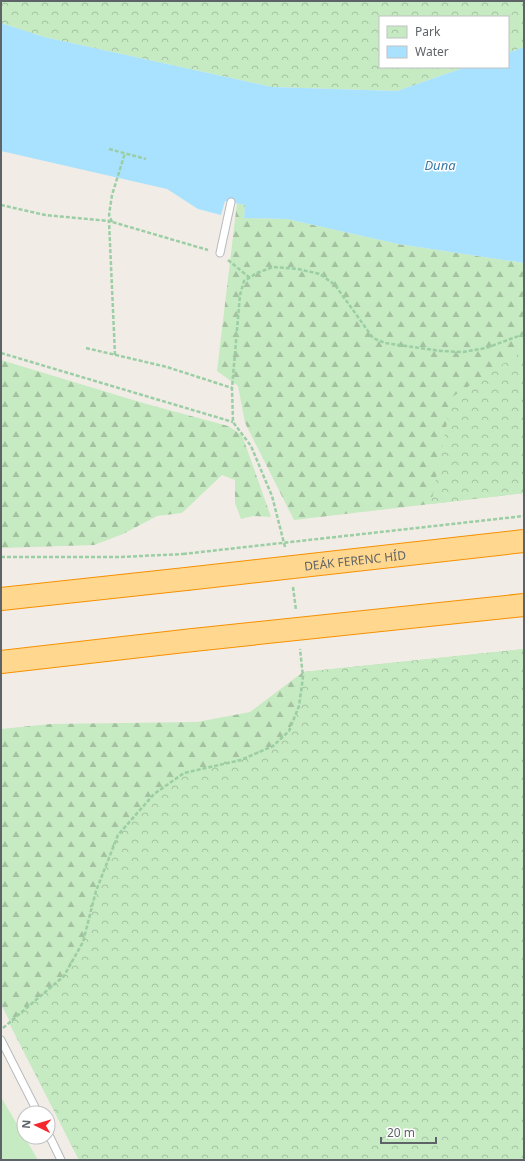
<svg xmlns="http://www.w3.org/2000/svg" width="525" height="1161" viewBox="0 0 525 1161" font-family="'Noto Sans',sans-serif">
<style>
.grass{fill:#c6eac1}
.forest{fill:url(#forest-firs)}
.park{fill:url(#park-crowns)}
.water{fill:#a8e2ff}
.lines{fill:none;stroke-linecap:round;stroke-linejoin:round}
.lane-casing{stroke:#b7babe;stroke-width:9}
.highway-casing{stroke:#f79000;stroke-width:24}
.path{stroke:#9bcea4;stroke-width:2.5;stroke-dasharray:4 2;stroke-linecap:butt}
.lane{stroke:#fff;stroke-width:7}
.highway{stroke:#ffd78f;stroke-width:22}
.highway-bridge-casing{stroke:#f79000;stroke-width:24;stroke-linecap:butt}
.path-bridge{stroke:#9bcea4;stroke-width:2.5;stroke-dasharray:4 2;stroke-linecap:butt}
.highway-bridge{stroke:#ffd78f;stroke-width:22}
.labels{text-anchor:middle;dominant-baseline:central;stroke-width:3;stroke-linejoin:round;paint-order:stroke}
.street-label{font-size:12px;fill:#5e6368;stroke:#fff}
.water-label{font-size:13px;font-style:italic;fill:#3779a7;stroke:#fff}
</style>
<defs>
<pattern id="forest-firs" width="22" height="20" patternUnits="userSpaceOnUse"><rect width="22" height="20" fill="#c6eac1"/><path d="M5 1l3.5 6h-7zM16 11l3.5 6h-7z" fill="#a4c1a1"/></pattern>
<pattern id="park-crowns" width="20" height="18" patternUnits="userSpaceOnUse"><rect width="20" height="18" fill="#c6eac1"/><path d="M2 6a3 3 0 1 1 6 0M12 15a3 3 0 1 1 6 0" fill="none" stroke="#a4c1a1"/></pattern>
</defs>
<rect width="100%" height="100%" fill="#f1ede6"/>
<path class="grass" d="M1,1097l37,63h-37z"/>
<g class="forest">
<path d="M237,203l8,2 -1,13 43,1 111,25 126,19v230l-230,27 -49,-97 -7,-37 -21,-15z"/>
<path d="M1,360l142,43 85,23 14,9 29,82 -18,-1 -12,3 -6,-16v-23l-13,-5 -40,38 -25,3 -34,18 -29,11 -93,3z"/>
<path d="M524,649v511h-445l-78,-156v-275l49,-5 147,-2 53,-10 53,-40z"/>
</g>
<g class="park">
<path d="M1,1h523v46l-16,6v-36h-128v50h86l-69,24 -125,-4 -228,-50 -43,-14z"/>
<path d="M524,350v143l-93,11 21,-107z"/>
<path d="M524,649v511h-445l-70,-137 55,-47 19,-34 13,-51 22,-56 36,-41 30,-21 57,-13 32,-14 16,-15 10,-25 4,-34z"/>
</g>
<path class="water" d="M1,23l43,14 228,50 125,4 69,-24h42v-14l16,-6v216l-126,-19 -111,-25 -43,-1 1,-13 -20,-4 -4,14 -23,-6 -31,-20 -166,-38z"/>
<g class="lines">
<defs>
<g id="lane">
<path d="M220,253l11,-51"/>
<path d="M1,1040l37,73"/>
<path d="M48,1133l13,27"/>
</g>
<g id="highway">
<path d="M1,599l185,-20"/>
<path d="M1,662l192,-22"/>
</g>
</defs>
<use href="#lane" class="lane-casing"/>
<use href="#highway" class="highway-casing"/>
<g class="path">
<path d="M109,149l37,10"/>
<path d="M1,205l44,10 64,6"/>
<path d="M112,222l-3,-7 3,-20 13,-42"/>
<path d="M228,260l22,18"/>
<path d="M86,348l81,19 65,21"/>
<path d="M1,353l232,69"/>
<path d="M115,355l-6,-134 99,29"/>
<path d="M285,547l-13,-51 -21,-50 -18,-24 -1,-34 8,-93 4,-14 13,-8 16,-6 25,2 22,5 15,11 38,53 12,5 56,8 22,1 23,-4 38,-14"/>
<path d="M1,557h119l63,-3"/>
<path d="M293,587l3,23"/>
<path d="M3,1028l61,-52 19,-34 13,-51 22,-56 36,-41 30,-21 57,-13 32,-14 16,-15 10,-25 4,-29 -3,-28"/>
</g>
<use href="#lane" class="lane"/>
<use href="#highway" class="highway"/>
<defs>
<g id="highway-bridge">
<path id="s1" d="M186,579l338,-38"/>
<path d="M193,640l331,-35"/>
</g>
</defs>
<use href="#highway-bridge" class="highway-bridge-casing"/>
<path class="path-bridge" d="M183,554l341,-38"/>
<use href="#highway-bridge" class="highway-bridge"/>
</g>
<g class="labels">
<g class="street-label">
<text stroke="none"><textPath href="#s1" startOffset="170">DEÁK FERENC HÍD</textPath></text>
</g>
<g class="water-label">
<text x="440" y="165">Duna</text>
</g>
</g>
<rect width="525" height="1161" fill="none" stroke="#5e6368" stroke-width="4"/>
<rect x="379" y="16" width="130" height="52" fill="#ffffff" stroke="#bfc1c3"/>
<rect x="387" y="26" width="20" height="12" fill="url(#park-crowns)" stroke="#bfc1c3"/>
<text x="415" y="36" font-size="12" fill="#5e6368">Park</text>
<rect x="387" y="46" width="20" height="12" fill="#a8e2ff" stroke="#bfc1c3"/>
<text x="415" y="56" font-size="12" fill="#5e6368">Water</text>
<g transform="translate(36 1125) rotate(275)"><circle r="19" fill="#ffffff" stroke="#bfc1c3"/>
<path d="M0-3L7 15L0 10L-7 15Z" fill="#f5282d"/>
<text y="-6" font-size="11" font-weight="bold" text-anchor="middle" fill="#5e6368">N</text>
</g>
<path d="M381 1137v6h55v-6" fill="none" stroke="#5e6368" stroke-width="2"/>
<text x="387" y="1137" font-size="12" fill="#5e6368" stroke="#ffffff" stroke-width="3" paint-order="stroke">20 m</text>
</svg>
